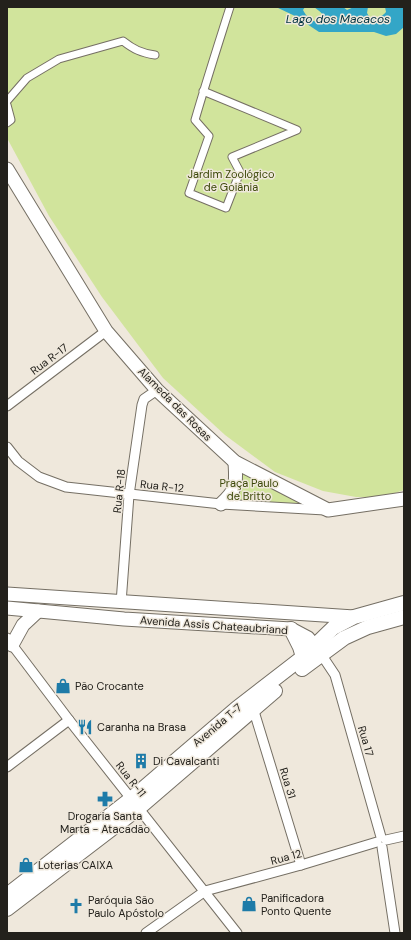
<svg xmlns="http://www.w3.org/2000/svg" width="411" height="940" viewBox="0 0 411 940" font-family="'DM Sans',sans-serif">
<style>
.green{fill:#d1e49c}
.water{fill:#33a6c7}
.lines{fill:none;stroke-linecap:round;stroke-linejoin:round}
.pedestrian-casing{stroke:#756f64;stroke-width:9}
.minor-casing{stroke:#756f64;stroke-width:11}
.secondary-casing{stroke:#756f64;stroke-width:15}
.primary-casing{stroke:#756f64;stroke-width:16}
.pedestrian{stroke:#fff;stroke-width:7}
.minor{stroke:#fff;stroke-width:9}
.secondary{stroke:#fff;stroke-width:13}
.primary{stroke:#fff;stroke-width:14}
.labels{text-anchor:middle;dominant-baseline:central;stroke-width:3;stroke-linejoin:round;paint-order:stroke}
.park-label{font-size:11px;fill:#3b4707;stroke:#efe8dc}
.street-label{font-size:11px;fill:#23211c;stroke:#efe8dc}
.poi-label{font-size:11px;fill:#23211c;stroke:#efe8dc;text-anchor:start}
.water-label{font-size:12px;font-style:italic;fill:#003341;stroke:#efe8dc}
</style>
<rect width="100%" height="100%" fill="#efe8dc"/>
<g class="green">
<path d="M7,7h397v483l-21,7h-27l-33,-6 -48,-19 -50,-37 -62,-57 -61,-81 -53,-81 -42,-78z"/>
<path d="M239,471l64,33 -70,-3z"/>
</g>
<path class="water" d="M276,7h29l-2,3c4,8 10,13 19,12 4,-8 -3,-11 -8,-15h29l4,3 7,-3h14l-1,6 3,5c5,1 12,-1 16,-6l-1,-5h19v20l-8,7 -10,2 -12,-4h-55l-24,-16z"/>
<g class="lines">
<defs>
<g id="pedestrian">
<path d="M203,91l94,39 -65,27 8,15 -14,36 -37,-15 20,-57 -14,-16c11,-38 23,-75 35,-113"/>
<path d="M7,101l20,-23 32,-19 64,-18c10,8 18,12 32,14"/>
<path d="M7,105l4,15 -4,3"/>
</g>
<g id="minor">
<path d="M7,406l99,-75"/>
<path d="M7,447l11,14 21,16 27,10 155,17 104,6"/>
<path d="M121,603l8,-108 13,-90 2,-6 13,-9"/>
<path d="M7,638l62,82 168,213"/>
<path d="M321,654l14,21 46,162"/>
<path d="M253,708l48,157"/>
<path d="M7,767l62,-47"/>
<path d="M386,840l18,-4"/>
<path d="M382,847l13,86"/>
<path d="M146,933l59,-42 96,-26 76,-23"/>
</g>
<g id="secondary">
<path d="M7,169l99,162 51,59 78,72 93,48 76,-11"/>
<path d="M221,504c17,-15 15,-21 14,-42"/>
<path d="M7,594l347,23"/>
<path d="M7,608l117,11 167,10 17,9 13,16"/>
<path d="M12,645l11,-20 15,-14"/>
</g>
<g id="primary">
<path d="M291,629l9,18 3,10"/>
<path d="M302,669l42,-31 24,-11 36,-10"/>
<path d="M7,895l125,-97 105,-90 66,-51 30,-29 21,-11 50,-14"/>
<path d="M7,909l132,-101 136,-117"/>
</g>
</defs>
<use href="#pedestrian" class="pedestrian-casing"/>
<use href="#minor" class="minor-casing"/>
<use href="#secondary" class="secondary-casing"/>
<use href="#primary" class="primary-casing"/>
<use href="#pedestrian" class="pedestrian"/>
<use href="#minor" class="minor"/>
<use href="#secondary" class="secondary"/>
<use href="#primary" class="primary"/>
</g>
<defs>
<symbol id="shop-bare" viewBox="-9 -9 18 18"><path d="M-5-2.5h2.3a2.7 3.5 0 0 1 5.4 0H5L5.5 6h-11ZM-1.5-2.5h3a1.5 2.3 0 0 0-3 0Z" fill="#1e7ba8" stroke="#efe8dc" stroke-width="2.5" paint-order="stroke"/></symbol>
<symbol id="restaurant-bare" viewBox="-9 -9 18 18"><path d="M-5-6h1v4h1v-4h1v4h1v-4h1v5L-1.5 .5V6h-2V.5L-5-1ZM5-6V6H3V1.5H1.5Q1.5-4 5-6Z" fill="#1e7ba8" stroke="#efe8dc" stroke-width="2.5" paint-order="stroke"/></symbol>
<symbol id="building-bare" viewBox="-9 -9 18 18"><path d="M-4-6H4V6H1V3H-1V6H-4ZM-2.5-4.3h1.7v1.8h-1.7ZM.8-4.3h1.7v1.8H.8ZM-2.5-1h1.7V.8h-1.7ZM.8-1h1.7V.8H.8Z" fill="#1e7ba8" stroke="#efe8dc" stroke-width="2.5" paint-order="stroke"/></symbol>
<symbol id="pharmacy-bare" viewBox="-9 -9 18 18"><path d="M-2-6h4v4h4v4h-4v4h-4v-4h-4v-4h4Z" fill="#1e7ba8" stroke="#efe8dc" stroke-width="2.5" paint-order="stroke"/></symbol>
<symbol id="church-bare" viewBox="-9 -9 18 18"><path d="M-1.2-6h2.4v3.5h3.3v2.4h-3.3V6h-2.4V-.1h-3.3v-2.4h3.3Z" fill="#1e7ba8" stroke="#efe8dc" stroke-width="2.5" paint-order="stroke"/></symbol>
</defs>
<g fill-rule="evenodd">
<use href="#shop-bare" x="52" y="675" width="22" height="22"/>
<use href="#restaurant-bare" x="74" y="716" width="22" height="22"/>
<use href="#building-bare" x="130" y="750" width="22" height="22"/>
<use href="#pharmacy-bare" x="94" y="788" width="22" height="22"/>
<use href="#shop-bare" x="15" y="854" width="22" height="22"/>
<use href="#shop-bare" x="238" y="893" width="22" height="22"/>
<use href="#church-bare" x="65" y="895" width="22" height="22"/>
</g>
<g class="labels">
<g class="park-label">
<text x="231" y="174">Jardim Zoológico<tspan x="231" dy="13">de Goiânia</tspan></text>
<text x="249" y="483">Praça Paulo<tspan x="249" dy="13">de Britto</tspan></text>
</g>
<g class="street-label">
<text transform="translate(49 359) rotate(-37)">Rua R-17</text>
<text transform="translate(175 404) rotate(45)">Alameda das Rosas</text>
<text transform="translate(162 486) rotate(6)">Rua R-12</text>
<text transform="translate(119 491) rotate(-84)">Rua R-18</text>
<text transform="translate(214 625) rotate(4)">Avenida Assis Chateaubriand</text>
<text transform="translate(217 725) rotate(-40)">Avenida T-7</text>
<text transform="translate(366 741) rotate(74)">Rua 17</text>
<text transform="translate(131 779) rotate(52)">Rua R-11</text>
<text transform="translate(288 783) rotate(73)">Rua 31</text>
<text transform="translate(286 857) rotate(-15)">Rua 12</text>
</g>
<g class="poi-label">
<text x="75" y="686">Pão Crocante</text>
<text x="97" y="727">Caranha na Brasa</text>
<text x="153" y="761">Di Cavalcanti</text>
<text x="105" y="816" text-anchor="middle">Drogaria Santa<tspan x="105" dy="13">Marta - Atacadão</tspan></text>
<text x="38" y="865">Loterias CAIXA</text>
<text x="261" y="898">Panificadora<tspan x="261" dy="13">Ponto Quente</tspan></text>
<text x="88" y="900">Paróquia São<tspan x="88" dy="13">Paulo Apóstolo</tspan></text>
</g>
<g class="water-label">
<text x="338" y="19">Lago dos Macacos</text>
</g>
</g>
<rect width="411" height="940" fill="none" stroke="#23211c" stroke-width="16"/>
</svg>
